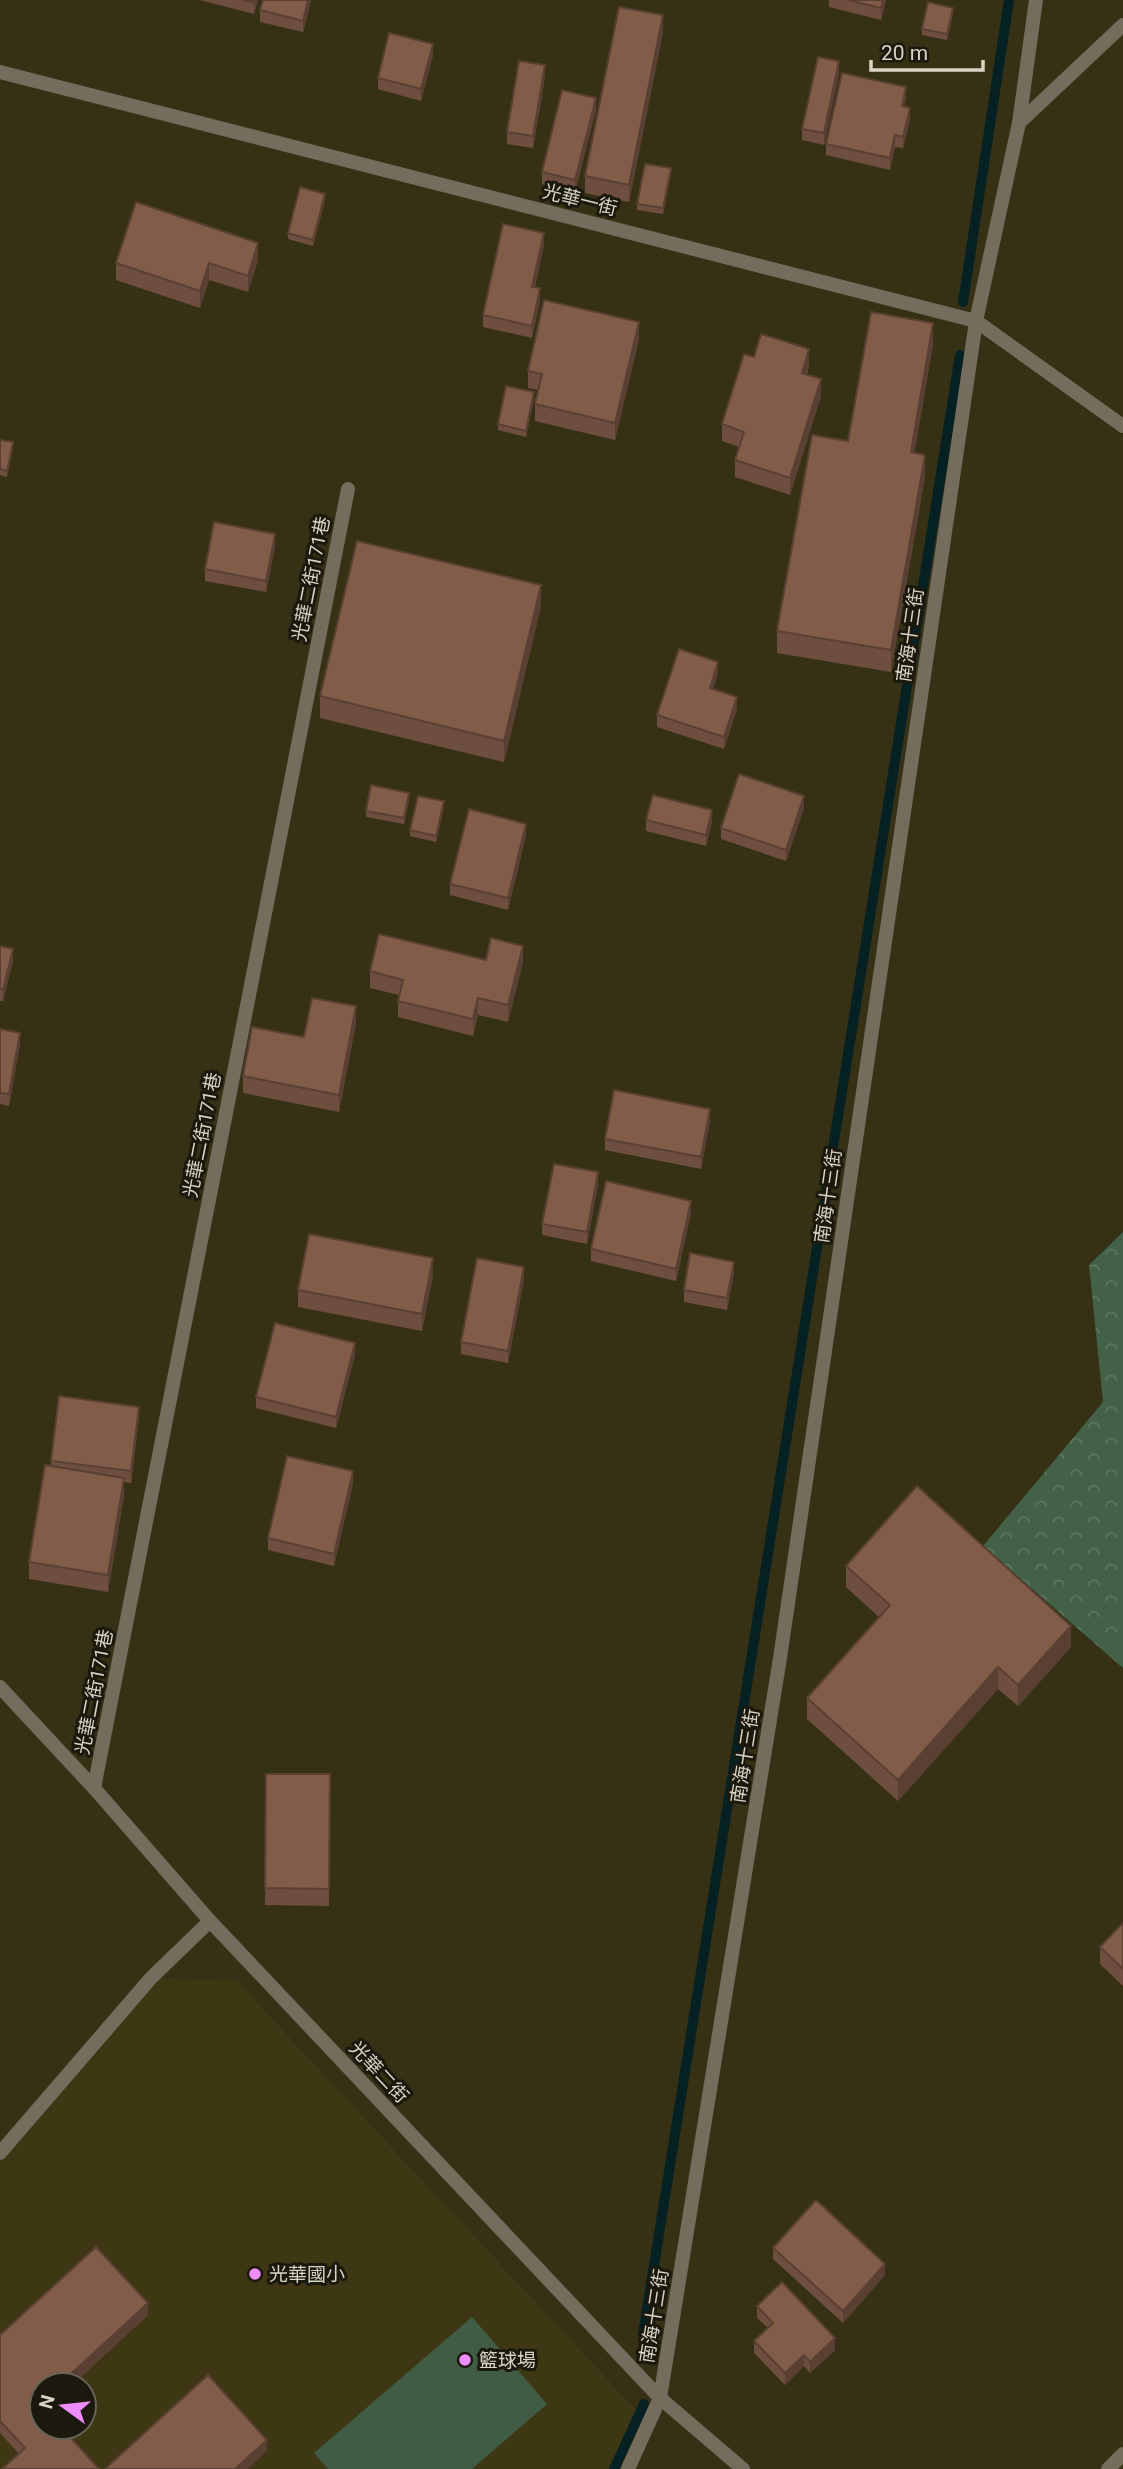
<svg xmlns="http://www.w3.org/2000/svg" width="1123" height="2469" viewBox="0 0 1123 2469" font-family="Roboto,'Noto Sans TC',sans-serif">
<style>
.built{fill:#3e3713;fill-rule:evenodd}
.forest{fill:url(#forest-crowns)}
.pitch{fill:#405c45}
.lines{fill:none;stroke-linecap:round;stroke-linejoin:round}
.stream{stroke:#052124;stroke-width:10}
.minor{stroke:#746c5d;stroke-width:14}
.tertiary{stroke:#746c5d;stroke-width:14}
.wall{fill:#6e4f3f}
.shaded-wall{fill:#5a4033}
.building{fill:#805c49;stroke:#5a4033;stroke-width:2}
.poi-dot{fill:#ee8cf8;stroke:#1b190d;stroke-width:2.5}
.labels{text-anchor:middle;dominant-baseline:central;stroke-width:6;stroke-linejoin:round;paint-order:stroke}
.street-label{font-size:19px;fill:#d7d4c4;stroke:#1b190d}
.poi-label{font-size:19px;fill:#d7d4c4;stroke:#1b190d;text-anchor:start}
</style>
<defs>
<pattern id="forest-crowns" width="20" height="18" patternUnits="userSpaceOnUse" patternTransform="scale(1.75)"><rect width="20" height="18" fill="#426147"/><path d="M2 6a3 3 0 1 1 6 0M12 15a3 3 0 1 1 6 0" fill="none" stroke="#5d7760"/></pattern>
</defs>
<rect width="100%" height="100%" fill="#363115"/>
<path class="built" d="M151,1978l86,3 414,445 -20,43h-631v-307zM42,2385h42v42h-42z"/>
<path class="forest" d="M1123,1232v436l-140,-122 120,-144 -14,-137z"/>
<path class="pitch" d="M472,2317l75,87 -75,65h-144l-14,-16z"/>
<g class="lines">
<g class="stream">
<path d="M963,302l46,-302"/>
<path d="M643,2334l317,-1979"/>
<path d="M614,2469l30,-65"/>
</g>
<g class="minor">
<path d="M0,72l976,249 147,105"/>
<path d="M1019,123l104,-98"/>
<path d="M94,1788l254,-1299"/>
<path d="M0,2153l151,-175 59,-57"/>
<path d="M628,2469l32,-71 120,-740 196,-1337 43,-198 17,-123"/>
<path d="M1108,2469l15,-15"/>
</g>
<path class="tertiary" d="M0,1687l94,101 116,133 450,477 83,71"/>
</g>
<g class="wall">
<path d="M200,0h58l-4,14z"/>
<path d="M263,0h48l-8,32 -43,-10v-12z"/>
<path d="M829,0h57l-5,20 -52,-13z"/>
<path d="M953,14l-6,26 -25,-5v-6z"/>
<path d="M663,32l-34,170 -44,-9v-17z"/>
<path d="M433,55l-12,46 -43,-12v-11z"/>
<path d="M839,73l-15,72 -22,-5v-11z"/>
<path d="M545,77l-12,71 -26,-4v-12z"/>
<path d="M906,99l-2,7 6,13 -7,29 -8,-1 -5,23 -64,-15v-11z"/>
<path d="M596,110l-21,82 -33,-8v-12z"/>
<path d="M671,174l-8,40 -26,-4v-6z"/>
<path d="M325,200l-12,46 -25,-7v-6z"/>
<path d="M544,245l-9,42 5,13 -8,38 -49,-11v-12z"/>
<path d="M258,260l-10,32 -39,-12 -9,28 -84,-28v-17z"/>
<path d="M639,339l-24,101 -80,-19v-17l3,-14 -10,-2v-17z"/>
<path d="M933,345l-19,108 11,23 -34,196 -114,-19v-22l71,-190z"/>
<path d="M754,357l55,9 -2,8 14,22 -31,99 -55,-18v-17l4,-13 -17,-6v-17z"/>
<path d="M534,398l-8,39 -28,-7v-6z"/>
<path d="M0,440l13,8 -6,29 -7,-2z"/>
<path d="M275,546l-9,46 -61,-11v-12z"/>
<path d="M541,606l-37,156 -184,-44v-22z"/>
<path d="M718,673l-5,16 24,20 -13,40 -67,-22v-12z"/>
<path d="M409,799l-5,25 -38,-7v-6z"/>
<path d="M444,807l-8,35 -26,-6v-6z"/>
<path d="M804,808l-18,53 -65,-22v-11z"/>
<path d="M646,820l66,1 -6,25 -60,-15z"/>
<path d="M526,835l-18,75 -58,-15v-11z"/>
<path d="M0,946l13,15 -10,40h-3z"/>
<path d="M486,960l37,2 -15,60 -30,-7 -5,21 -75,-19v-16l1,-6 -29,-7v-17z"/>
<path d="M356,1023l-17,89 -96,-19v-17l61,-39z"/>
<path d="M0,1029l20,15 -11,62 -9,-2z"/>
<path d="M710,1121l-9,48 -96,-19v-11z"/>
<path d="M598,1184l-11,60 -45,-9v-11z"/>
<path d="M691,1213l-15,68 -85,-20v-12z"/>
<path d="M734,1273l-7,37 -43,-8v-12z"/>
<path d="M433,1275l-11,56 -124,-24v-17z"/>
<path d="M524,1279l-16,84 -47,-9v-12z"/>
<path d="M355,1355l-19,73 -80,-20v-11z"/>
<path d="M139,1418l-8,65 -7,-1v13l-16,97 -79,-13v-17l22,-96v-5z"/>
<path d="M353,1483l-19,83 -66,-16v-12z"/>
<path d="M846,1566l225,81 -53,59 -20,-17 -100,112 -91,-82v-21l72,-81 -33,-30z"/>
<path d="M266,1774h64l-1,132 -64,-1z"/>
<path d="M1123,1923v63l-23,-22v-17z"/>
<path d="M773,2248l112,27 -42,48 -70,-64z"/>
<path d="M757,2306l78,44 -25,23 -6,-7 -19,19 -31,-32v-12l14,-13 -11,-10z"/>
<path d="M148,2315l-76,70h-30v42h19l-42,27 -19,-21v-98z"/>
</g>
<g class="shaded-wall">
<path d="M255,0h3l-4,14v-11z"/>
<path d="M308,0h3l-8,32v-11z"/>
<path d="M883,0h3l-5,20v-12z"/>
<path d="M953,8v6l-6,26v-6z"/>
<path d="M663,15v17l-34,170v-17z"/>
<path d="M433,44v11l-12,46v-12z"/>
<path d="M839,61v12l-15,72v-12z"/>
<path d="M545,65v12l-12,71v-12z"/>
<path d="M906,87v12l-4,18v-11z"/>
<path d="M596,98v12l-21,82v-12z"/>
<path d="M910,108v11l-7,29v-11z"/>
<path d="M895,135v12l-5,23v-12z"/>
<path d="M671,168v6l-8,40v-6z"/>
<path d="M325,194v6l-12,46v-6z"/>
<path d="M544,233v12l-12,53v-11z"/>
<path d="M258,243v17l-10,32v-16z"/>
<path d="M209,263v17l-9,28v-17z"/>
<path d="M540,288v12l-8,38v-12z"/>
<path d="M639,322v17l-24,101v-17z"/>
<path d="M933,323v22l-22,129v-22z"/>
<path d="M809,349v17l-7,23v-16z"/>
<path d="M821,379v17l-31,99v-17z"/>
<path d="M534,392v6l-8,39v-6z"/>
<path d="M13,442v6l-6,29v-6z"/>
<path d="M925,455v21l-34,196v-22z"/>
<path d="M275,534v12l-9,46v-11z"/>
<path d="M541,585v21l-37,156v-21z"/>
<path d="M718,662v11l-8,26v-11z"/>
<path d="M737,697v12l-13,40v-12z"/>
<path d="M409,793v6l-5,25v-6z"/>
<path d="M804,796v12l-18,53v-11z"/>
<path d="M444,801v6l-8,35v-6z"/>
<path d="M712,810v11l-6,25v-11z"/>
<path d="M526,824v11l-18,75v-12z"/>
<path d="M523,946v16l-15,60v-17z"/>
<path d="M13,949v12l-10,40v-11z"/>
<path d="M478,998v17l-5,21v-17z"/>
<path d="M356,1006v17l-17,89v-17z"/>
<path d="M20,1033v11l-11,62v-12z"/>
<path d="M710,1109v12l-9,48v-12z"/>
<path d="M598,1172v12l-11,60v-12z"/>
<path d="M691,1201v12l-15,68v-12z"/>
<path d="M433,1258v17l-11,56v-17z"/>
<path d="M734,1262v11l-7,37v-12z"/>
<path d="M524,1267v12l-16,84v-12z"/>
<path d="M355,1343v12l-19,73v-11z"/>
<path d="M139,1407v11l-8,65v-12z"/>
<path d="M353,1471v12l-19,83v-12z"/>
<path d="M124,1478v17l-16,97v-17z"/>
<path d="M1071,1626v21l-53,59v-21z"/>
<path d="M998,1667v22l-100,112v-21z"/>
<path d="M885,2264v11l-42,48v-12z"/>
<path d="M148,2303v12l-76,70h-13z"/>
<path d="M835,2338v12l-25,23v-11z"/>
<path d="M804,2355v11l-19,19v-12z"/>
<path d="M267,2440v11l-19,18h-13z"/>
</g>
<g class="building">
<path d="M243,0h12l-1,3z"/>
<path d="M263,0h45l-5,21 -43,-11z"/>
<path d="M848,0h35l-2,8z"/>
<path d="M928,2l25,6 -6,26 -25,-5z"/>
<path d="M619,7l44,8 -34,170 -44,-9z"/>
<path d="M389,33l44,11 -12,45 -43,-11z"/>
<path d="M818,57l21,4 -15,72 -22,-4z"/>
<path d="M519,61l26,4 -12,71 -26,-4z"/>
<path d="M842,73l64,14 -4,19 8,2 -7,29 -8,-2 -5,23 -64,-14z"/>
<path d="M562,90l34,8 -21,82 -33,-8z"/>
<path d="M645,164l26,4 -8,40 -26,-4z"/>
<path d="M300,187l25,7 -12,46 -25,-7z"/>
<path d="M136,202l122,41 -10,33 -39,-13 -9,28 -84,-28z"/>
<path d="M503,224l41,9 -12,54 8,1 -8,38 -49,-11z"/>
<path d="M544,300l95,22 -24,101 -80,-19 7,-30 -14,-3z"/>
<path d="M871,312l62,11 -22,129 14,3 -34,195 -114,-19 35,-196 36,6z"/>
<path d="M761,334l48,15 -7,24 19,6 -31,99 -55,-18 9,-28 -22,-8 22,-70 10,3z"/>
<path d="M506,386l28,6 -8,39 -28,-7z"/>
<path d="M0,440l13,2 -6,29 -7,-2z"/>
<path d="M214,522l61,12 -9,47 -61,-12z"/>
<path d="M357,541l184,44 -37,156 -184,-45z"/>
<path d="M679,649l39,13 -8,26 27,9 -13,40 -67,-22z"/>
<path d="M739,774l65,22 -18,54 -65,-22z"/>
<path d="M371,785l38,8 -5,25 -38,-7z"/>
<path d="M653,795l59,15 -6,25 -60,-15z"/>
<path d="M418,796l26,5 -8,35 -26,-6z"/>
<path d="M469,809l57,15 -18,74 -58,-14z"/>
<path d="M379,934l107,26 5,-22 32,8 -15,59 -30,-7 -5,21 -75,-18 5,-21 -33,-9z"/>
<path d="M0,946l13,3 -10,41 -3,-1z"/>
<path d="M312,998l44,8 -17,89 -96,-19 9,-49 52,10z"/>
<path d="M0,1029l20,4 -11,61 -9,-1z"/>
<path d="M614,1090l96,19 -9,48 -96,-18z"/>
<path d="M554,1164l44,8 -11,60 -45,-8z"/>
<path d="M606,1181l85,20 -15,68 -85,-20z"/>
<path d="M309,1234l124,24 -11,56 -124,-24z"/>
<path d="M690,1253l44,9 -7,36 -43,-8z"/>
<path d="M477,1258l47,9 -16,84 -47,-9z"/>
<path d="M275,1323l80,20 -19,74 -80,-20z"/>
<path d="M59,1396l80,11 -8,64 -80,-10z"/>
<path d="M287,1456l66,15 -19,83 -66,-16z"/>
<path d="M45,1465l79,13 -16,97 -79,-13z"/>
<path d="M917,1486l154,140 -53,59 -20,-18 -100,113 -91,-82 83,-93 -44,-39z"/>
<path d="M266,1774h64l-1,115 -64,-1z"/>
<path d="M1123,1923v46l-23,-22z"/>
<path d="M816,2200l69,64 -42,47 -70,-63z"/>
<path d="M96,2247l52,56 -89,82h-17v16l-3,2 3,3v21h19l38,42h-97l23,-21 -25,-27v-86z"/>
<path d="M782,2282l53,56 -25,24 -6,-7 -19,18 -31,-32 19,-18 -16,-17z"/>
<path d="M208,2375l59,65 -32,29h-130z"/>
</g>
<g class="poi-dot">
<circle cx="255" cy="2274" r="7"/>
<circle cx="465" cy="2360" r="7"/>
</g>
<g class="labels">
<g class="street-label">
<text transform="translate(580 200) rotate(14)">光華一街</text>
<text transform="translate(311 579) rotate(-79)">光華二街171巷</text>
<text transform="translate(910 635) rotate(-82)">南海十三街</text>
<text transform="translate(202 1135) rotate(-79)">光華二街171巷</text>
<text transform="translate(828 1196) rotate(-82)">南海十三街</text>
<text transform="translate(94 1692) rotate(-79)">光華二街171巷</text>
<text transform="translate(745 1756) rotate(-81)">南海十三街</text>
<text transform="translate(379 2072) rotate(47)">光華二街</text>
<text transform="translate(654 2316) rotate(-81)">南海十三街</text>
</g>
<g class="poi-label">
<text x="269" y="2274">光華國小</text>
<text x="479" y="2360">籃球場</text>
</g>
</g>
<g transform="translate(63 2406) rotate(285)"><circle r="33" fill="#1b190d" stroke="#666456" stroke-width="2"/>
<path d="M0-5L12 26L0 18L-12 26Z" fill="#ee8cf8"/>
<text y="-10" font-size="19" font-weight="bold" text-anchor="middle" fill="#d7d4c4">N</text>
</g>
<path d="M871 60v10h112v-10" fill="none" stroke="#d7d4c4" stroke-width="3.5"/>
<text x="881" y="60" font-size="21" fill="#d7d4c4" stroke="#1b190d" stroke-width="5" paint-order="stroke">20 m</text>
</svg>
